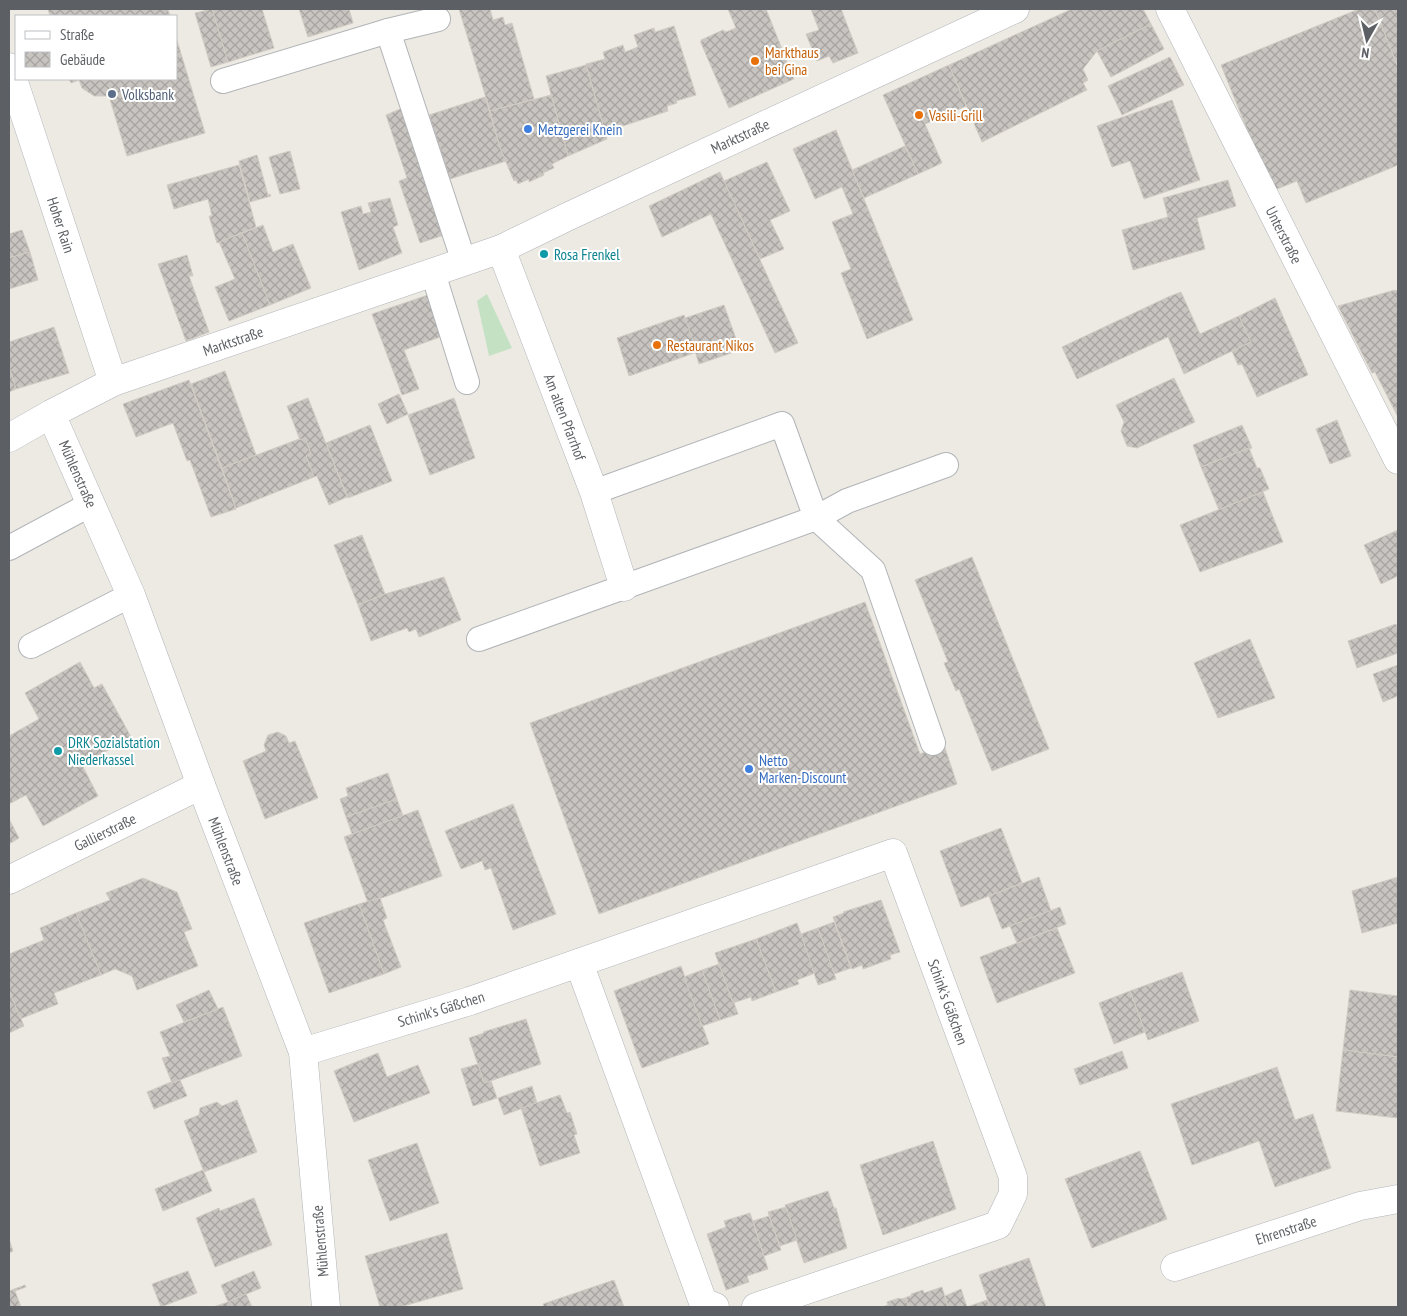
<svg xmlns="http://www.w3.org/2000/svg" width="1407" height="1316" viewBox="0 0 1407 1316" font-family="'PT Sans Narrow',sans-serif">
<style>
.grass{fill:#c4e1c3}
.building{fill:url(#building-cross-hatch);stroke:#d1ccc3}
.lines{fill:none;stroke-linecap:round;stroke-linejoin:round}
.lane-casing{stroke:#b1b4b7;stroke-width:26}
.street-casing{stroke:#b1b4b7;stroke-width:29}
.secondary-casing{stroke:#b0b3b7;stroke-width:29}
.lane{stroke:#fff;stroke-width:24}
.street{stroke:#fff;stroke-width:28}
.secondary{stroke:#fff;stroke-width:28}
.food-dot{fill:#e8710a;stroke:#fff;stroke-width:2}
.service-dot{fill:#5c6f8a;stroke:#fff;stroke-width:2}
.shop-dot{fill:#3f7fe0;stroke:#fff;stroke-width:2}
.culture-dot{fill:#0f9aa8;stroke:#fff;stroke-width:2}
.labels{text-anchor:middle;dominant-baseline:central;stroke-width:4;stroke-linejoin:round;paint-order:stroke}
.food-label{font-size:15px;fill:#c56008;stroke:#fff;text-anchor:start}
.service-label{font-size:15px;fill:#4e5e75;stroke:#fff;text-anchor:start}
.shop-label{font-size:15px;fill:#366cbe;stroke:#fff;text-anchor:start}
.street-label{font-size:15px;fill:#5c5f63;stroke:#fff}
.culture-label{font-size:15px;fill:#0d838f;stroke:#fff;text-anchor:start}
</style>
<defs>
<pattern id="building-cross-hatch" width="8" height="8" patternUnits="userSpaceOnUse" patternTransform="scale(1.25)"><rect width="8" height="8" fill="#c8c5c1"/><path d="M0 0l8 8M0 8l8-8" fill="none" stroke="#a6a3a0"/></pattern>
</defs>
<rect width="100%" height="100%" fill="#edeae4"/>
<path class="grass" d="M487,294l25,54 -23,8 -12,-55z"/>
<g class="building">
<path d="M48,9h120l2,7h-120z"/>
<path d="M212,9h50l12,39 -46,14z"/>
<path d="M212,9l16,53 -17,5 -16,-54z"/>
<path d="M299,9h50l4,14 -45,14z"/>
<path d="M459,9h31l3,11 10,-3 2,8 7,-2 22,76 -44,12z"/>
<path d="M728,9h38l28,70 -65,29 -28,-65v-3l22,-10 3,2 10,-4z"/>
<path d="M811,9h30l17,44 -25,10 -4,-7 -12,5 -11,-27 13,-4z"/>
<path d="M1072,9h71l8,15 -54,27 -14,18 5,11 -5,3 4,7 -105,52 -33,-77z"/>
<path d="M1359,9h16l23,58v98l-92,38 -9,-22 -25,10 -51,-126z"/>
<path d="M1375,9h23v58z"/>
<path d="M1151,24l13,25 -53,28 -14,-26z"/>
<path d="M674,26l22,69 -20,6 1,2 -10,3 1,5 -63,21 -19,-68 19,-5 -2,-7 20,-7 2,7 13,-5 -4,-12 20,-7 1,4z"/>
<path d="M176,37l29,96 -78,23 -18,-60h-15l-12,-8 -3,-8 -8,3 -2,-4h107z"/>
<path d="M1170,57l14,28 -62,30 -14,-29z"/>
<path d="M586,65l21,74 -39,17 -22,-80z"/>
<path d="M949,65l17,41 -41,18 17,39 -24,11 -35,-79z"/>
<path d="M551,95l17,61 -16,8 2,4 -11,5 1,2 -15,7v-3l-11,5 -2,-4 -2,1 -14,-33 -10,-37z"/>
<path d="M485,97l15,51 6,13 -56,18 -21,-64z"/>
<path d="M1172,100l28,80 -56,19 -14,-38 -18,6 -15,-41z"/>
<path d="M405,107l42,127 -27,9 -21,-62 8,-3 -21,-63z"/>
<path d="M836,130l77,190 -46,19 -26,-66 10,-4 -19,-47 21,-8 -11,-27 -27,12 -22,-50z"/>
<path d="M905,146l13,28 -54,24 -12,-28z"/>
<path d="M290,151l10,38 -20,5 -11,-37z"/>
<path d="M257,155l11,40 2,-1 1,2 -21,6 -11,-41z"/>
<path d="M767,162l23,49 -20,9 14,29 -24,10 -36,-78z"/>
<path d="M239,165l17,62 -39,16 -8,-27h3l-4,-17 -34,10 -7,-24z"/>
<path d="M720,172l78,171 -23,10 -64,-139 -49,23 -13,-31z"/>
<path d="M1228,180l8,26 -39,12 8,31 -72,21 -11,-40 46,-13 -5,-19z"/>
<path d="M390,198l8,27 -5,2 9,26 -43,17 -18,-58 20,-6 2,8 8,-2 -3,-9z"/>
<path d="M263,225l10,27 20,-8 18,44 -41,17 -28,-72z"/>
<path d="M22,230l8,22 -21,6v-24z"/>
<path d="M242,233l28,72 -41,16 -14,-34 20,-8 -16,-37z"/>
<path d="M30,252l8,28 -29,9v-31z"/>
<path d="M187,255l6,21h-4l20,56 -23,9 -28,-77z"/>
<path d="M1395,290v1l3,-1v127l-23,-45 -3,1 -34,-67z"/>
<path d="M1181,292l19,42 39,-18 12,26 -67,32 -16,-37 -91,42 -15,-32 106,-50z"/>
<path d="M428,295l15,41 -39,14 15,39 -17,6 -30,-81z"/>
<path d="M1275,298l33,77 -51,22 -15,-33 -4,1 -6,-14 19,-9 -12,-26z"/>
<path d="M724,305l16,45 -41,14 -14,-46z"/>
<path d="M684,315l13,37 -68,24 -12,-38z"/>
<path d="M54,327l15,46 -53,16 -7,-22v-25z"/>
<path d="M9,367l7,22 -7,3z"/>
<path d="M225,371l31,84 -34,13 -31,-84z"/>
<path d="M1174,378l21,44 -58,26 -10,-2 -6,-15 3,-9 -8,-17z"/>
<path d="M189,380l47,129 -25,8 -21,-57 -3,1 -14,-38 -37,14 -13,-33z"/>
<path d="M399,394l9,20 -21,10 -9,-20z"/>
<path d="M308,398l39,99 -18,8 -12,-29 -3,1 -8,-21 5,-2 -6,-16 -5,2 -13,-34z"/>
<path d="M454,398l21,60 -45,17 -22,-60z"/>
<path d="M1337,420l14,36 -21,8 -14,-35z"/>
<path d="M370,425l22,56 -44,17 -22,-55z"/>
<path d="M1242,425l10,23 -3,1v-1l-48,19 -8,-22z"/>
<path d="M305,438l6,16 -5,2 8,21 -78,31 -14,-40 77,-29 1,1z"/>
<path d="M1249,448l8,20h3l9,21 -50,21 -18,-43z"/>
<path d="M1263,492l20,50 -83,30 -20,-47z"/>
<path d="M1398,530v46l-17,8 -17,-39z"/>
<path d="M362,535l23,59 -27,11 -24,-60z"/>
<path d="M972,557l77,192 -57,22 -33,-82 -3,2 -12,-28 4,-1 -33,-82z"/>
<path d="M444,577l17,43 -42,17 -3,-8 -7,3 -2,-4 -36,13 -13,-36 27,-11z"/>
<path d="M865,602l55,152 24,-9 13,39 -358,130 -69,-191z"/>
<path d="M1396,624l2,7v22l-41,15 -9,-27z"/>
<path d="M1250,639l25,59 -57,20 -24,-55z"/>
<path d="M80,662l14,26 8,-4 29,53 -49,28 16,31 -55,30 -17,-31 -17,9v-68l30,-17 -14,-26z"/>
<path d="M1398,665v31l-15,6 -10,-28z"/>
<path d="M278,732l8,4 3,7 6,-2 23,57 -53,21 -22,-58 23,-10 -2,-6 4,-10z"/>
<path d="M388,773l9,26 -51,18 -6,-18 8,-3 -2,-8z"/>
<path d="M397,799l6,17 -51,18 -6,-17z"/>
<path d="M513,804l43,110 -43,16 -22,-62 -6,2 -3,-9 -21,8 -16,-38z"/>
<path d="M418,810l24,66 -74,27 -24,-66z"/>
<path d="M9,819l10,19 -10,6z"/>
<path d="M1001,828l21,55 -61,24 -21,-56z"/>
<path d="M1039,877l12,34 -49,18 -13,-33z"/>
<path d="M1398,877v46l-36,10 -10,-42z"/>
<path d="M143,878l34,14 15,37 -8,3 14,34 -61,24 -5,-14 -17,-7 -14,6 -25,-62 34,-13 -4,-7z"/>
<path d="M380,898l7,20 -4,2 18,47 -17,7 -25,-70z"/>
<path d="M881,900l19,52 -10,3 1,4 -28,10 -1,-4 -10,4 -19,-52 11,-4 -1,-1z"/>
<path d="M359,904l25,70 -55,19 -25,-70z"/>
<path d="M1060,907l6,17 -49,19 -7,-17z"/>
<path d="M76,913l25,62 -47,18 4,11 -38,15 -11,-28v-37l35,-14 -4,-12z"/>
<path d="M834,922l17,46 -17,6 -16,-46z"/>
<path d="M797,923l18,50 -18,7 2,4 -23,8 -20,-53z"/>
<path d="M818,928l18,51 -18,6 -17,-51z"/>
<path d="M1057,928l18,45 -78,30 -17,-46z"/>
<path d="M756,939l20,53 -24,9 -1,-4 -18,6 -18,-50z"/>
<path d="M719,964l14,39h1l4,11 -18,6 -18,-50z"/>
<path d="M681,966l28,78 -67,24 -28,-77z"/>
<path d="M702,970l18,50 -18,6 -18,-49z"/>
<path d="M1182,972l17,49 -51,19 -18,-49z"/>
<path d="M209,990l9,19 -34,13 -8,-17z"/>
<path d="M1350,990l48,6v61l-55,-7z"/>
<path d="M9,991l15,35 -15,7z"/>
<path d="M1130,991l15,41 -31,12 -15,-41z"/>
<path d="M223,1007l19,49 -70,27 -10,-25 8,-2 -10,-24z"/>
<path d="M526,1019l15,45 -57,19 -15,-45 15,-5 -1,-1z"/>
<path d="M1343,1050l55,7v61l-62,-7z"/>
<path d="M1122,1051l6,17 -48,17 -6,-16z"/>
<path d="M378,1053l9,24 31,-12 12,28 -76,29 -20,-51z"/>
<path d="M478,1064l6,19 7,-2 6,17 -24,8 -12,-37z"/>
<path d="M1277,1067l18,53 18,-6 18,54 -56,19 -16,-46 -67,24 -21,-61z"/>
<path d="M180,1080l7,16 -33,13 -7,-17 24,-10 1,1z"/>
<path d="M532,1086l5,17 -33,12 -6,-17z"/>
<path d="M560,1095l7,18 3,-1 7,22 -3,1 6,18 -40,13 -19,-58z"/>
<path d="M237,1100l20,52 -53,20 -20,-51 15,-6 1,-7 17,-6 5,4z"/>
<path d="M933,1141l23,68 -73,26 -23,-70z"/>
<path d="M417,1143l22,60 -49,18 -22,-61z"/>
<path d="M1140,1151l27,68 -75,29 -27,-69z"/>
<path d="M203,1170l9,21 -49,20 -8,-22z"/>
<path d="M828,1191l6,17h2l11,40 -43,15 -19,-58z"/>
<path d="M254,1198l18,47 -57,22 -19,-49 23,-10 1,3z"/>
<path d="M786,1207l11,33 -17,6 -12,-34z"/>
<path d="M750,1213l18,56 -21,7 2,6 -23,8 -19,-56 19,-7 -2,-6z"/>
<path d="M769,1216l12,34 -17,6 -11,-35z"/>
<path d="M447,1233l16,56 -63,18h-20l-15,-51z"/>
<path d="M9,1239l4,12 -4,2z"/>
<path d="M1029,1258l17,49h-56l-11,-32z"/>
<path d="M188,1271l9,22 -36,14 -9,-23z"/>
<path d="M254,1271l7,17 -33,14 -7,-17z"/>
<path d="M614,1280l10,27h-80l-1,-3z"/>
<path d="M25,1285l1,2 -11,4 6,16h-12v-16z"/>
<path d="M942,1287l6,20h-39l-4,-9 7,-3 -1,-1 12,-4 1,3z"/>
<path d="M961,1289l6,18h-19l-3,-11z"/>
<path d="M246,1294l6,13h-39l15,-5z"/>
<path d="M899,1298l1,1 5,-1 4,9h-27l6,-2 -1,-3z"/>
<path d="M987,1300l3,7h-23z"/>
</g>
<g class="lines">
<defs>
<g id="lane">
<path d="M388,31l76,231"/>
<path d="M223,81l165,-50 50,-12"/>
<path d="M433,273l34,109"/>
<path d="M9,548l82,-44"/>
<path d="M479,639l337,-121 -34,-94 -188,68"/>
<path d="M31,646l100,-51"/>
<path d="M933,743l-60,-173 -57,-52 31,-17 99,-36"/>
</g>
<g id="street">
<path d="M1170,9l228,451"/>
<path d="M9,67l104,315"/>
<path d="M501,249l93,243 30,95"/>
<path d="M51,414l80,181 70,190 102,267 23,255"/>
<path d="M9,880l192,-95"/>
<path d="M579,963l124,339 12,5"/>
<path d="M303,1052l167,-51 423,-148 120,324v17l-15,31 -242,82"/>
<path d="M1175,1267l185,-61 38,-7"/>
</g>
<path id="secondary" d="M9,438l42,-24 62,-32 388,-133 68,-33 446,-207"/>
</defs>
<use href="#lane" class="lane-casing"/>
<use href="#street" class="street-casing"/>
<use href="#secondary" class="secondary-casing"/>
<use href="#lane" class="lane"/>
<use href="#street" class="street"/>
<use href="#secondary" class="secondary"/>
</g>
<g class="food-dot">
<circle cx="755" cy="61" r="5"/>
<circle cx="919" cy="115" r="5"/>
<circle cx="657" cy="345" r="5"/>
</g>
<circle class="service-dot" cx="112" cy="94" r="5"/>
<g class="shop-dot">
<circle cx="528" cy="129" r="5"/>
<circle cx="749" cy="769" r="5"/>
</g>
<g class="culture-dot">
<circle cx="544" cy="254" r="5"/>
<circle cx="58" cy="751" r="5"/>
</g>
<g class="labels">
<g class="food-label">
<text x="765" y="52">Markthaus<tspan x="765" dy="17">bei Gina</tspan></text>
<text x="929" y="115">Vasili-Grill</text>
<text x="667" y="345">Restaurant Nikos</text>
</g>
<g class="service-label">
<text x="122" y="94">Volksbank</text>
</g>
<g class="shop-label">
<text x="538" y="129">Metzgerei Knein</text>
<text x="759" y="760">Netto<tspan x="759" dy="17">Marken-Discount</tspan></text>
</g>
<g class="street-label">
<text transform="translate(740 136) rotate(-25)">Marktstraße</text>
<text transform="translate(61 225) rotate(72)">Hoher Rain</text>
<text transform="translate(1284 235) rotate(63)">Unterstraße</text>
<text transform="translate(233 341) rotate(-19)">Marktstraße</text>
<text transform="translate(565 417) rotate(69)">Am alten Pfarrhof</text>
<text transform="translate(78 474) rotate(66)">Mühlenstraße</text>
<text transform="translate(105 832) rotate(-26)">Gallierstraße</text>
<text transform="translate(226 851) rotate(69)">Mühlenstraße</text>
<text transform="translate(948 1002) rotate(70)">Schink's Gäßchen</text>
<text transform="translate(441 1009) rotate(-17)">Schink's Gäßchen</text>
<text transform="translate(1286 1230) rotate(-18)">Ehrenstraße</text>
<text transform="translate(320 1241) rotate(-95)">Mühlenstraße</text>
</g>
<g class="culture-label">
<text x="554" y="254">Rosa Frenkel</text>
<text x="68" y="742">DRK Sozialstation<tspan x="68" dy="17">Niederkassel</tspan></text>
</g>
</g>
<rect width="1407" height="1316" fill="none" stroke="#5c5f63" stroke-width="20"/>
<rect x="15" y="15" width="162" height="65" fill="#ffffff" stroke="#bebfc1"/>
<rect x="25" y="31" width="25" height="8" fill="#ffffff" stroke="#bebfc1"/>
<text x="60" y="40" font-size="15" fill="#5c5f63">Straße</text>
<rect x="25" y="52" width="25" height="15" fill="url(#building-cross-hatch)" stroke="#bebfc1"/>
<text x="60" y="65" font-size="15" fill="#5c5f63">Gebäude</text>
<g transform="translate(1367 40) rotate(188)" stroke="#ffffff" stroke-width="4" paint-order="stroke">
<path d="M0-4L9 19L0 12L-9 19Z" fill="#5c5f63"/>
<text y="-8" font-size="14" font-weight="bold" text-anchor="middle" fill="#5c5f63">N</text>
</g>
</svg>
